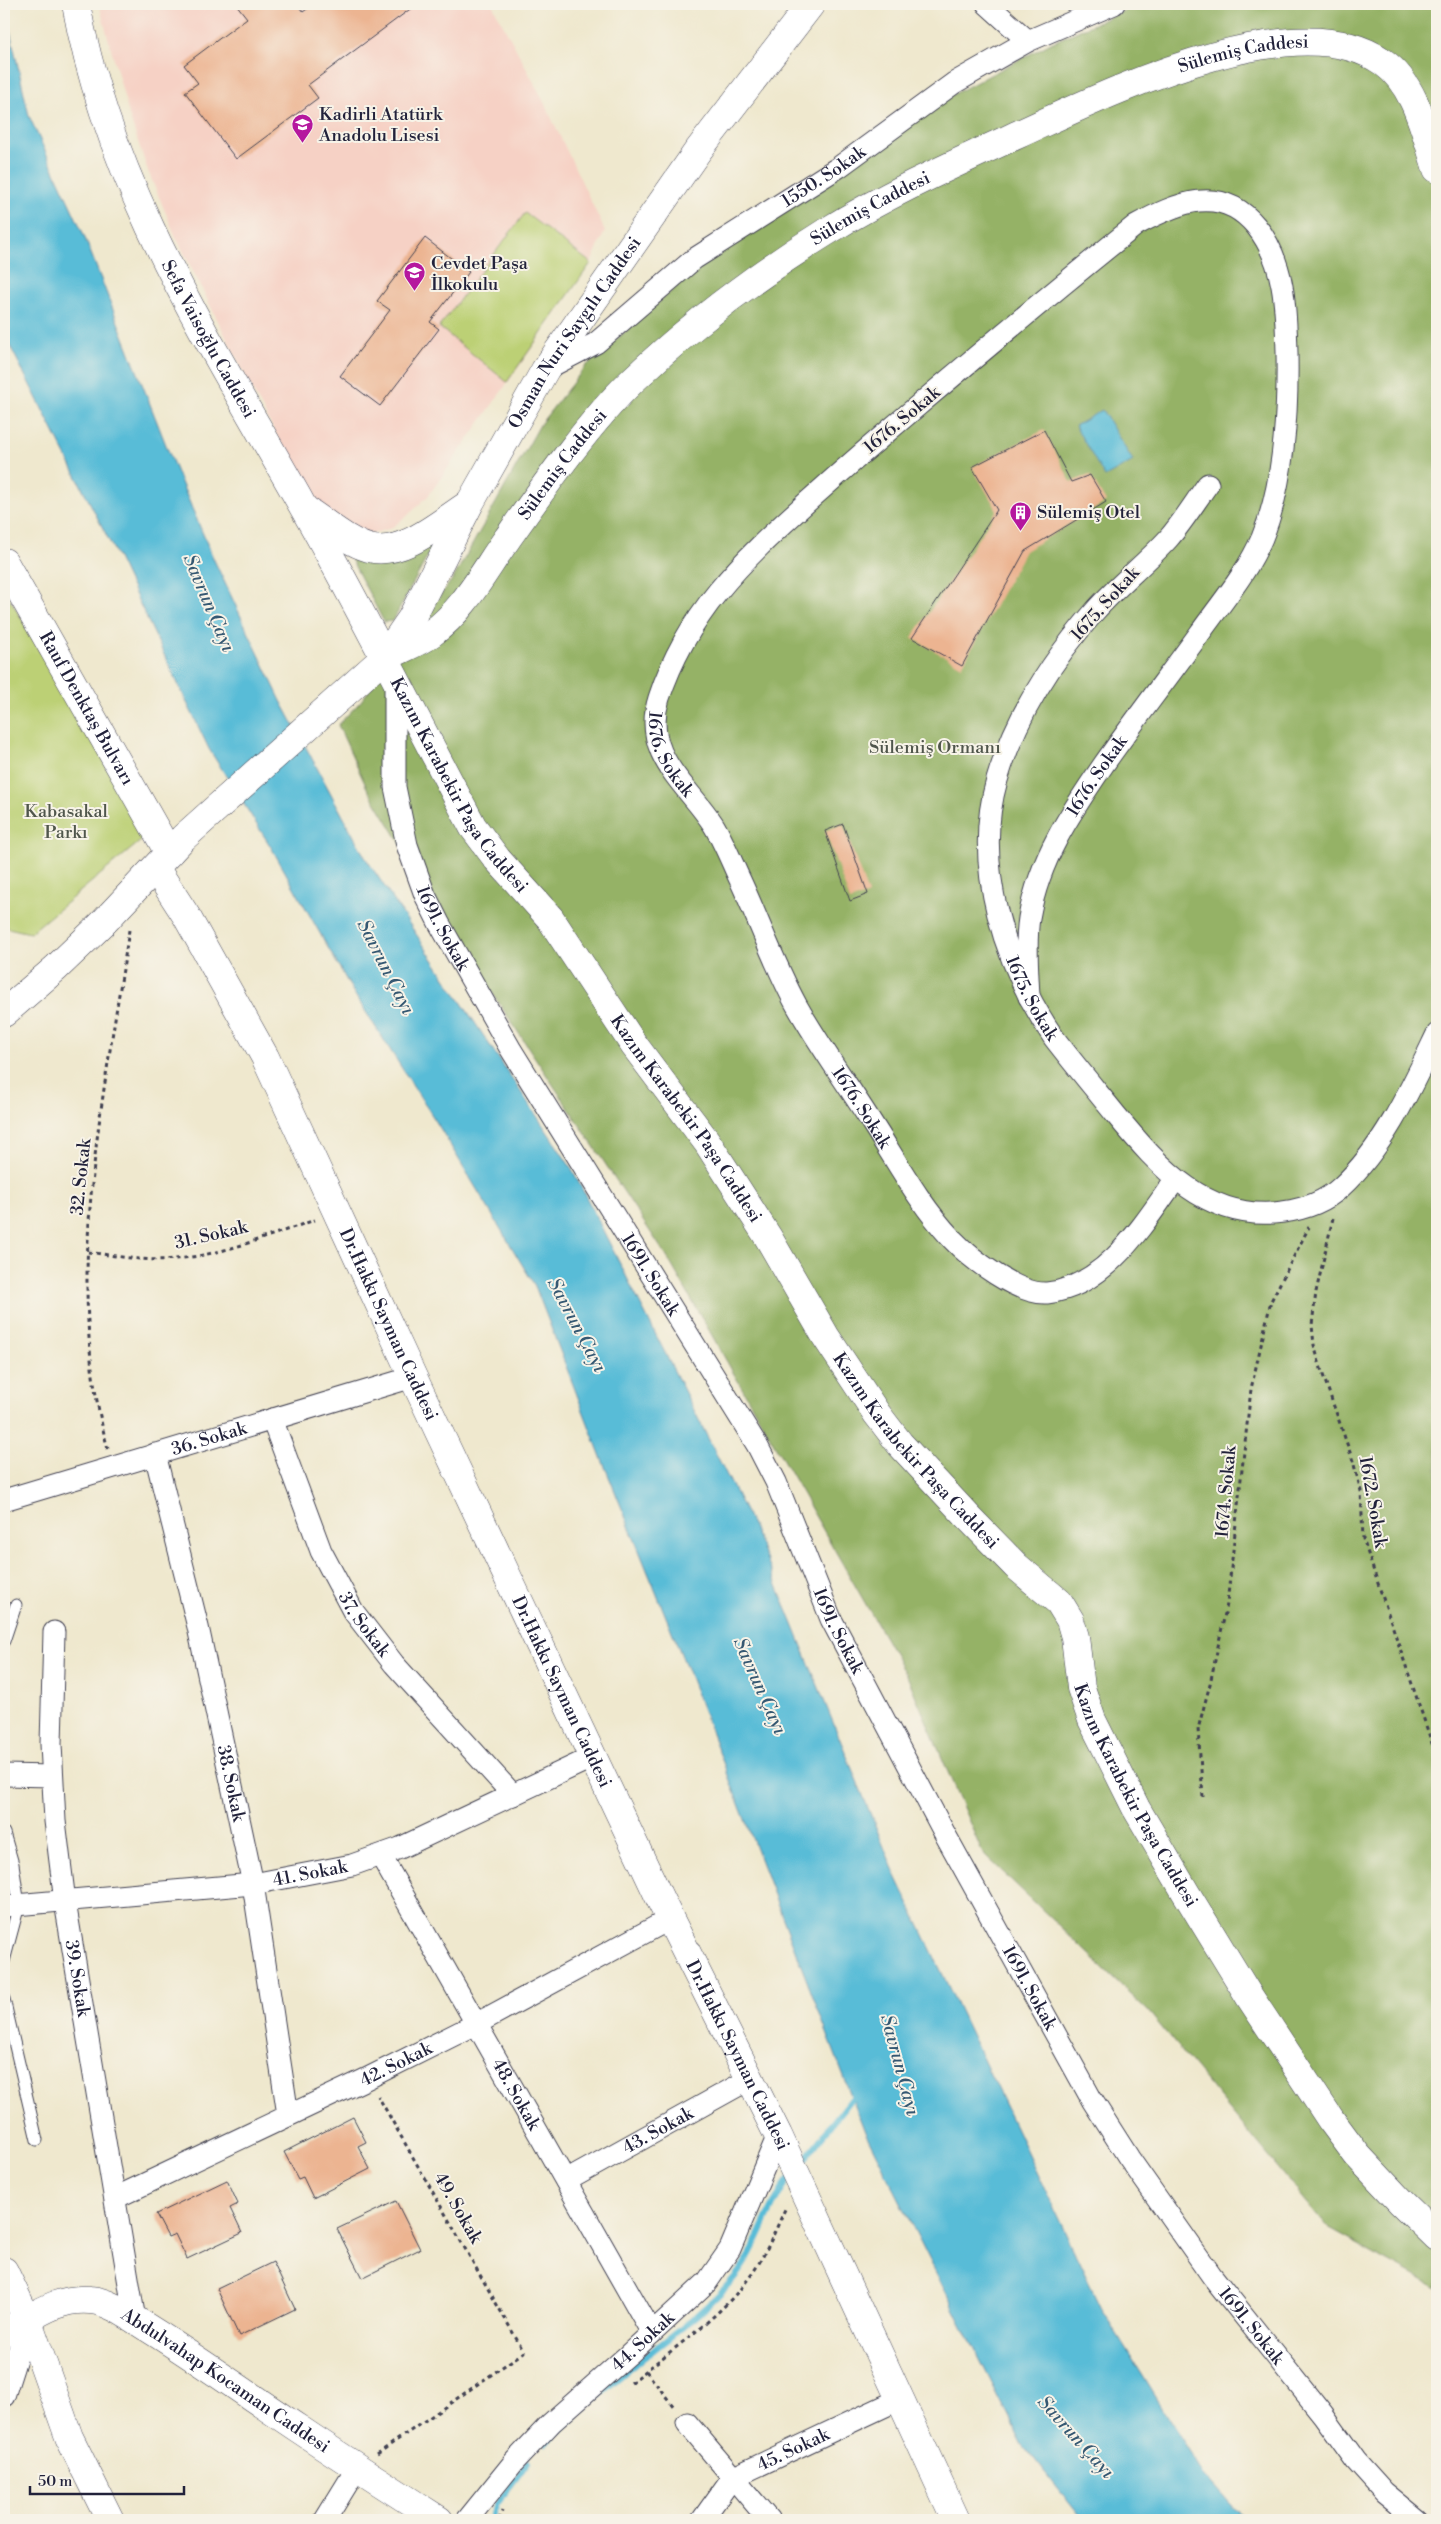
<svg xmlns="http://www.w3.org/2000/svg" width="1441" height="2524" viewBox="0 0 1441 2524" font-family="'Libre Bodoni',serif">
<style>
.built{fill:#f6d1c5}
.green{fill:#bcd074;stroke:#6f7958}
.forest{fill:#95b266;stroke:#5c6a50}
.water{fill:#59bcd7;stroke:#3e6f89}
.lines{fill:none;stroke-linecap:round;stroke-linejoin:round}
.stream{stroke:#59bcd7;stroke-width:6}
.building{fill:#ecb491}
.lane-casing{stroke:#414051;stroke-width:13}
.street-casing{stroke:#414051;stroke-width:23}
.secondary-casing{stroke:#414051;stroke-width:29}
.path{stroke:#414051;stroke-width:3;stroke-dasharray:4 4;stroke-linecap:butt}
.lane{stroke:#fff;stroke-width:11}
.street{stroke:#fff;stroke-width:21}
.secondary{stroke:#fff;stroke-width:28}
.labels{text-anchor:middle;dominant-baseline:central;stroke-width:4;stroke-linejoin:round;paint-order:stroke}
.street-label{font-size:18px;fill:#22223b;stroke:#f7f3e8}
.poi-label{font-size:18px;fill:#22223b;stroke:#f7f3e8;text-anchor:start}
.park-label{font-size:18px;fill:#50564c;stroke:#f7f3e8}
.water-label{font-size:19px;font-style:italic;fill:#355872;stroke:#f7f3e8}
</style>
<rect width="100%" height="100%" fill="#f7f3e8"/>
<filter id="ink" filterUnits="userSpaceOnUse"><feTurbulence type="fractalNoise" baseFrequency=".02" numOctaves="2"/><feDisplacementMap in="SourceGraphic" scale="10" xChannelSelector="R" yChannelSelector="G"/><feConvolveMatrix kernelMatrix="1 2 1 2 8 2 1 2 1" color-interpolation-filters="sRGB"/></filter>
<filter id="wash" filterUnits="userSpaceOnUse"><feTurbulence type="fractalNoise" baseFrequency=".0096" numOctaves="4" result="noise"/><feDisplacementMap in="SourceGraphic" scale="20" xChannelSelector="R" yChannelSelector="G"/><feGaussianBlur stdDeviation="1.12" result="paint"/><feColorMatrix in="noise" values="0 0 0 0 0 0 0 0 0 0 0 0 0 0 0 0 0 1.4 0 .05"/><feComposite in="paint" operator="in"/></filter>
<g filter="url(#wash)">
<rect width="100%" height="100%" fill="#efe8ce"/>
<path class="built" d="M99,4h393l47,88 66,139 -14,32 -124,178 -39,55 -22,21 -15,11 -16,5h-9l-32,-15 -26,-25 -52,-96 -81,-162 -27,-64 -19,-56z"/>
<g class="green">
<path d="M525,213l66,50 -84,119 -68,-55z"/>
<path d="M4,589l144,246 -118,98 -26,-6z"/>
</g>
<g class="forest">
<path d="M1139,4h298v2284l-109,-60 -180,-217 -166,-159 -74,-174 -241,-421 -182,-275 -118,-194 -29,-63 23,-24 93,-124 87,-154 45,-57 114,-100 233,-161 120,-63z"/>
<path d="M441,531l-48,90 -9,1 -32,-61 1,-7c52,14 48,9 88,-23z"/>
</g>
<g class="water">
<path d="M4,4l25,112 54,117 92,235 39,92 67,141 84,156 207,312 182,360 141,345 207,436 101,163 42,47h-162l-60,-75 -158,-313 -179,-466 -85,-209 -66,-171 -98,-163 -82,-128 -84,-148 -62,-98 -91,-191 -114,-224z"/>
<path d="M1102,410l31,51 -28,16 -30,-51z"/>
</g>
<g class="lines">
<g class="stream">
<path d="M800,2165l57,-73"/>
<path d="M546,2443c30,-27 59,-55 91,-80 34,-27 69,-52 97,-85 25,-30 32,-68 55,-99"/>
<path d="M491,2520l6,-16 31,-42"/>
</g>
</g>
<g id="blocks">
<g class="building">
<path d="M236,4h61l6,8 11,-8h103l-109,81 10,13 -82,61 -51,-67 13,-9 -14,-18 63,-47z"/>
<path d="M425,238l44,34 -39,50 9,7 -59,77 -40,-30 50,-66 -13,-9z"/>
<path d="M1044,430l27,52 19,-7 16,27 -81,49 -63,115 -50,-28 85,-128 -25,-43z"/>
<path d="M843,824l25,70 -18,7 -25,-70z"/>
<path d="M353,2117l13,25 -8,4 12,23 -57,29 -10,-21 -5,2 -14,-27z"/>
<path d="M227,2180l11,24 -8,4 12,25 -55,26 -12,-25 -7,3 -12,-23z"/>
<path d="M396,2201l24,48 -58,29 -25,-49z"/>
<path d="M273,2262l22,47 -56,27 -22,-47z"/>
</g>
</g>
</g>
<g filter="url(#ink)">
<use href="#blocks" fill-opacity="0" stroke="#414051" stroke-width="1"/>
<g class="lines">
<defs>
<g id="lane">
<path d="M4,1641l12,-36"/>
<path d="M4,1833l9,31 6,41 -15,56"/>
<path d="M4,1999l33,141"/>
</g>
<g id="street">
<path d="M987,4l41,37"/>
<path id="s1" d="M546,369l50,-26 98,-84 145,-92 115,-84 74,-42 86,-37"/>
<path id="s2" d="M1208,484c-13,18 -25,38 -40,55 -23,25 -50,46 -73,72 -42,48 -80,107 -98,169 -25,86 8,186 57,258 20,26 41,51 62,77 43,52 92,108 167,97 22,-3 42,-10 58,-25 44,-41 70,-99 96,-153"/>
<path id="s3" d="M395,679v108l12,58 18,50 14,28 71,125 247,397 19,37 55,137 115,217 146,264 37,58 83,118 111,139 33,46 28,31 34,28"/>
<path id="s4" d="M1029,997c-1,-26 -4,-53 0,-79 10,-59 42,-106 75,-154 31,-44 64,-87 96,-131 22,-31 47,-60 62,-95 22,-54 26,-127 25,-185 -1,-45 -2,-91 -31,-127 -35,-43 -79,-23 -120,-1 -72,58 -144,118 -215,178 -39,33 -77,66 -115,100 -65,59 -119,110 -147,195 -18,56 28,86 54,126 11,18 19,39 28,58 19,41 34,84 56,124 22,39 49,76 73,114 26,40 49,84 82,119 19,20 66,56 95,54 59,-6 97,-70 128,-113"/>
<path id="s5" d="M272,1419l49,132 32,60 41,53 119,131"/>
<path id="s6" d="M155,1454l43,173 55,257 35,231"/>
<path id="s7" d="M4,1500l409,-123"/>
<path id="s8" d="M54,1632l-3,112 4,77 10,81 70,418"/>
<path d="M4,1775l48,1"/>
<path id="s9" d="M381,1856l271,477"/>
<path id="s10" d="M4,1906l249,-22 99,-19 48,-17 193,-91"/>
<path id="s11" d="M566,2181l184,-102"/>
<path id="s12" d="M115,2198l253,-120 108,-54 194,-105"/>
<path d="M4,2396l24,-75"/>
<path d="M687,2423l82,97"/>
<path d="M325,2520l32,-52"/>
<path id="s13" d="M467,2520l47,-58 37,-39 77,-68 79,-73 23,-33 48,-114"/>
<path id="s14" d="M702,2520l30,-42 168,-79"/>
</g>
<g id="secondary">
<path id="s15" d="M76,4c33,184 136,341 226,501 60,106 114,215 171,322l24,32 53,59 84,127 73,97 61,95 58,100 51,77 23,30 69,74 47,48 43,36 11,18 5,17 6,51 11,32 44,88 50,85 63,103 82,124 26,35 44,47 36,35"/>
<path d="M306,510c19,12 41,32 63,38 34,9 73,-27 100,-44"/>
<path id="s16" d="M4,562l165,291"/>
<path id="s17" d="M384,658c15,-8 34,-15 48,-25 33,-24 52,-62 75,-94 36,-51 82,-117 126,-159 59,-56 124,-105 193,-148 61,-38 128,-68 193,-98 86,-39 276,-134 364,-72 33,23 42,71 54,107"/>
<path id="s18" d="M156,869l31,48 78,140 148,320 248,524 117,234 178,385"/>
<path id="s19" d="M4,1013l52,-45 46,-44 81,-86 201,-180 27,-39 59,-116 75,-133 152,-218 114,-148"/>
<path d="M4,2271l24,50 41,116 41,83"/>
<path id="s20" d="M4,2332c29,-14 51,-35 86,-32 20,1 41,18 58,28 51,32 100,67 151,101 46,31 93,61 140,91"/>
</g>
</defs>
<use href="#lane" class="lane-casing"/>
<use href="#street" class="street-casing"/>
<use href="#secondary" class="secondary-casing"/>
<g class="path">
<path d="M1333,1218l-17,74 -4,33 2,20 8,27 31,89 8,30 2,48 74,219"/>
<path d="M88,1252c29,4 58,10 87,7 48,-4 95,-24 140,-39"/>
<path d="M108,1449c-47,-169 -4,-349 21,-519"/>
<path d="M1203,1797l-5,-68 12,-45 17,-80 24,-215 20,-88 38,-74"/>
<path d="M646,2371l28,36"/>
<path d="M631,2383c40,-34 86,-62 118,-105 16,-21 26,-47 37,-71"/>
<path d="M377,2454l147,-102 -146,-256"/>
<path d="M499,2520l3,-9"/>
</g>
<use href="#lane" class="lane"/>
<use href="#street" class="street"/>
<use href="#secondary" class="secondary"/>
</g>
</g>
<defs>
<symbol id="school-pin" viewBox="-11 -11 22 30"><path d="M0 17L-7.5 6A9.5 9.5 0 1 1 7.5 6Z" fill="#b5179e" stroke="#f7f3e8"/><path d="M0-5L7-2L0 1L-7-2ZM-4 1L0 2.5L4 1V4Q0 6-4 4Z" fill="#fff"/></symbol>
<symbol id="building-pin" viewBox="-11 -11 22 30"><path d="M0 17L-7.5 6A9.5 9.5 0 1 1 7.5 6Z" fill="#b5179e" stroke="#f7f3e8"/><path d="M-4-6H4V6H1V3H-1V6H-4ZM-2.5-4.3h1.7v1.8h-1.7ZM.8-4.3h1.7v1.8H.8ZM-2.5-1h1.7V.8h-1.7ZM.8-1h1.7V.8H.8Z" fill="#fff"/></symbol>
</defs>
<g fill-rule="evenodd">
<use href="#school-pin" x="290" y="112" width="25" height="34"/>
<use href="#school-pin" x="402" y="260" width="25" height="34"/>
<use href="#building-pin" x="1008" y="500" width="25" height="34"/>
</g>
<g class="labels">
<g class="street-label">
<text stroke="none"><textPath href="#s17" startOffset="1078">Sülemiş Caddesi</textPath></text>
<text stroke="none"><textPath href="#s1" startOffset="339">1550. Sokak</textPath></text>
<text stroke="none"><textPath href="#s17" startOffset="672">Sülemiş Caddesi</textPath></text>
<text stroke="none"><textPath href="#s19" startOffset="898">Osman Nuri Saygılı Caddesi</textPath></text>
<text stroke="none"><textPath href="#s15" startOffset="362">Sefa Vaisoğlu Caddesi</textPath></text>
<text transform="translate(902 420) rotate(-40)">1676. Sokak</text>
<text stroke="none"><textPath href="#s17" startOffset="268">Sülemiş Caddesi</textPath></text>
<text transform="translate(1105 604) rotate(-48)">1675. Sokak</text>
<text stroke="none"><textPath href="#s16" startOffset="168">Rauf Denktaş Bulvarı</textPath></text>
<text stroke="none"><textPath href="#s4" startOffset="1721">1676. Sokak</textPath></text>
<text stroke="none"><textPath href="#s4" startOffset="238">1676. Sokak</textPath></text>
<text stroke="none"><textPath href="#s15" startOffset="874">Kazım Karabekir Paşa Caddesi</textPath></text>
<text stroke="none"><textPath href="#s3" startOffset="258">1691. Sokak</textPath></text>
<text stroke="none"><textPath href="#s2" startOffset="594">1675. Sokak</textPath></text>
<text stroke="none"><textPath href="#s4" startOffset="2126">1676. Sokak</textPath></text>
<text stroke="none"><textPath href="#s15" startOffset="1279">Kazım Karabekir Paşa Caddesi</textPath></text>
<text transform="translate(81 1177) rotate(-84)">32. Sokak</text>
<text transform="translate(211 1235) rotate(-13)">31. Sokak</text>
<text stroke="none"><textPath href="#s3" startOffset="662">1691. Sokak</textPath></text>
<text stroke="none"><textPath href="#s18" startOffset="512">Dr.Hakkı Sayman Caddesi</textPath></text>
<text stroke="none"><textPath href="#s7" startOffset="214">36. Sokak</textPath></text>
<text stroke="none"><textPath href="#s15" startOffset="1684">Kazım Karabekir Paşa Caddesi</textPath></text>
<text transform="translate(1226 1492) rotate(-85)">1674. Sokak</text>
<text transform="translate(1373 1502) rotate(80)">1672. Sokak</text>
<text stroke="none"><textPath href="#s5" startOffset="226">37. Sokak</textPath></text>
<text stroke="none"><textPath href="#s3" startOffset="1066">1691. Sokak</textPath></text>
<text stroke="none"><textPath href="#s18" startOffset="918">Dr.Hakkı Sayman Caddesi</textPath></text>
<text stroke="none"><textPath href="#s6" startOffset="338">38. Sokak</textPath></text>
<text stroke="none"><textPath href="#s15" startOffset="2104">Kazım Karabekir Paşa Caddesi</textPath></text>
<text stroke="none"><textPath href="#s10" startOffset="308">41. Sokak</textPath></text>
<text stroke="none"><textPath href="#s8" startOffset="348">39. Sokak</textPath></text>
<text stroke="none"><textPath href="#s3" startOffset="1471">1691. Sokak</textPath></text>
<text stroke="none"><textPath href="#s18" startOffset="1322">Dr.Hakkı Sayman Caddesi</textPath></text>
<text stroke="none"><textPath href="#s12" startOffset="311">42. Sokak</textPath></text>
<text stroke="none"><textPath href="#s9" startOffset="274">48. Sokak</textPath></text>
<text stroke="none"><textPath href="#s11" startOffset="105">43. Sokak</textPath></text>
<text transform="translate(458 2208) rotate(60)">49. Sokak</text>
<text stroke="none"><textPath href="#s3" startOffset="1876">1691. Sokak</textPath></text>
<text stroke="none"><textPath href="#s13" startOffset="251">44. Sokak</textPath></text>
<text stroke="none"><textPath href="#s20" startOffset="252">Abdulvahap Kocaman Caddesi</textPath></text>
<text stroke="none"><textPath href="#s14" startOffset="119">45. Sokak</textPath></text>
</g>
<g class="poi-label">
<text x="319" y="114">Kadirli Atatürk<tspan x="319" dy="21">Anadolu Lisesi</tspan></text>
<text x="431" y="263">Cevdet Paşa<tspan x="431" dy="21">İlkokulu</tspan></text>
<text x="1037" y="512">Sülemiş Otel</text>
</g>
<g class="park-label">
<text x="935" y="747">Sülemiş Ormanı</text>
<text x="66" y="811">Kabasakal<tspan x="66" dy="21">Parkı</tspan></text>
</g>
<g class="water-label">
<text transform="translate(209 603) rotate(67)">Savrun Çayı</text>
<text transform="translate(386 967) rotate(63)">Savrun Çayı</text>
<text transform="translate(577 1325) rotate(62)">Savrun Çayı</text>
<text transform="translate(760 1686) rotate(66)">Savrun Çayı</text>
<text transform="translate(900 2065) rotate(75)">Savrun Çayı</text>
<text transform="translate(1076 2437) rotate(48)">Savrun Çayı</text>
</g>
</g>
<rect width="1441" height="2524" fill="none" stroke="#f7f3e8" stroke-width="20"/>
<path d="M30 2486v8h154v-8" fill="none" stroke="#22223b" stroke-width="2.5"/>
<text x="38" y="2486" font-size="15" fill="#22223b" stroke="#f7f3e8" stroke-width="4" paint-order="stroke">50 m</text>
</svg>
